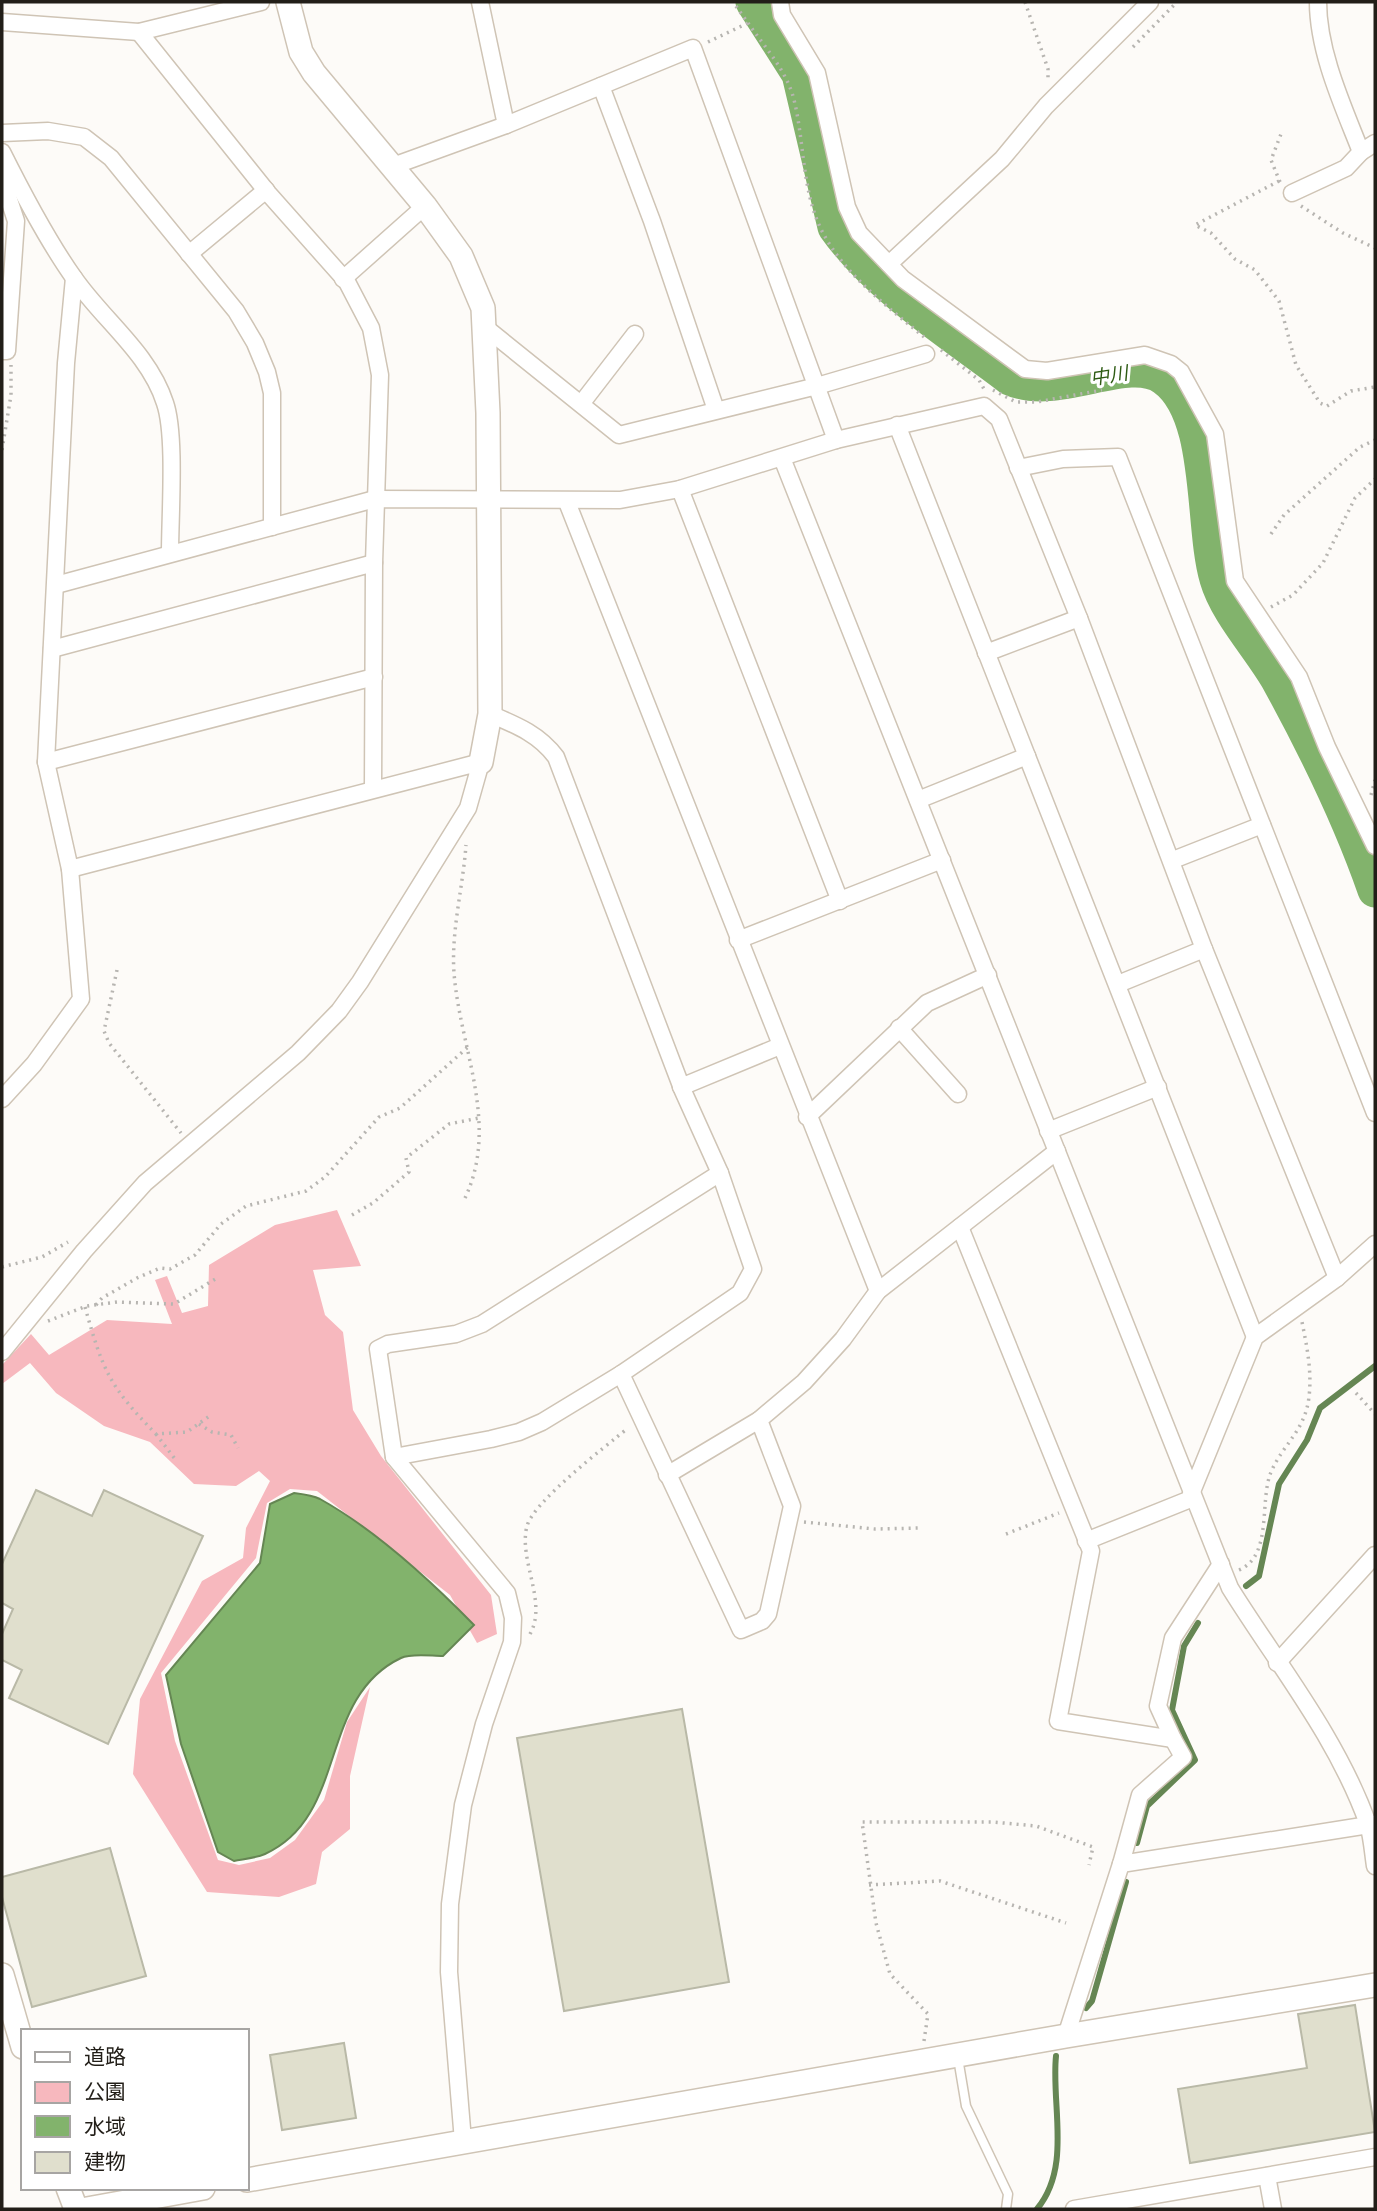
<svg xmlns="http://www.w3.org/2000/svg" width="1377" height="2211" viewBox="0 0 1377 2211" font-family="'PT Sans','Noto Sans JP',sans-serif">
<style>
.green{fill:#f7b8be}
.water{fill:#82b36c;stroke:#658653;stroke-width:2}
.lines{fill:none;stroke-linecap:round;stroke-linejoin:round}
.stream{stroke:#658653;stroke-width:6}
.river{stroke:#82b36c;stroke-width:35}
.building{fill:#e0dfcd;stroke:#b9b9a7;stroke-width:2}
.lane-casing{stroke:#cfc4b5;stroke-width:11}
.street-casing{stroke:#cfc4b5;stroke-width:19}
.secondary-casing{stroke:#cfc4b5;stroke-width:26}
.path{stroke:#b7b5b1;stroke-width:3.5;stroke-dasharray:2 5;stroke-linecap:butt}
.lane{stroke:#fff;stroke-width:8}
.street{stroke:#fff;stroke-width:16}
.secondary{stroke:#fff;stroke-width:23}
.labels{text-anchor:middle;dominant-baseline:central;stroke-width:6;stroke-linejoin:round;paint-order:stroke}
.water-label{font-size:19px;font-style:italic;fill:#2e5b13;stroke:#fff}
</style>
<rect width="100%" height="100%" fill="#fdfbf8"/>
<path class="green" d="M337,1210l24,56 -48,4 12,45 18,17 10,78 28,46 110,139 6,39 -20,9 -27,-48 -133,-104 -27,-2 -23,14 -11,55 -95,115 14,68 43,119 21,5 31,-7 25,-18 29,-40 23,-78 23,-35 -20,89v53l-28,23 -6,32 -37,13 -72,-5 -74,-118 7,-75 62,-118 41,-23 3,-30 24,-47 -11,-10 -23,15 -42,-2 -44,-42 -46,-16 -48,-33 -26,-30 -28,21v-19l29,-31 18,21 58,-35 65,4 -17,-44 12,-4 15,37 26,-7 1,-41 66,-40z"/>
<path class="water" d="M294,1493c8,1 18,2 26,6 54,30 111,82 154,126l-31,31c-12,0 -32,-3 -42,2 -84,40 -52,158 -136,196 -9,4 -21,5 -31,7l-16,-9 -37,-108 -15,-69 94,-112 10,-59z"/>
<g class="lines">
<g class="stream">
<path d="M1246,1586l13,-10 20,-92 28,-44 13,-32 55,-42"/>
<path d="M1137,1843l10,-37 48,-46 -23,-50 12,-64 14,-23"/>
<path d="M1086,2008l6,-7 34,-119"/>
<path d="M1037,2209c35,-42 14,-104 19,-153"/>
</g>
<path class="river" d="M753,2l46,72 36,153c44,62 115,105 175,151 48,22 118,-26 154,0 50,35 37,148 53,201 10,35 45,71 63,104 35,64 71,138 95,207"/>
</g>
<g class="building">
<path d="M36,1490l56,26 12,-26 99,46 -95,208 -99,-46 13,-28 -20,-10v-26l11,-25 -11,-6v-39z"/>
<path d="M682,1709l47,273 -165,29 -47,-273z"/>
<path d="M110,1848l36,128 -114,31 -30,-110v-20z"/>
<path d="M1355,2005l20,127 -185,31 -12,-74 129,-21 -9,-54z"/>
<path d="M344,2043l12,75 -74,12 -12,-75z"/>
</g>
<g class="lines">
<defs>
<path id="lane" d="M958,2058l8,48 42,88 -2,15"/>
<g id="street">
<path d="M480,2l26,123"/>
<path d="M780,2l2,13 35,58 30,134 12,26 44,46 122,90 22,2 98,-16 26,9 10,8 34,62 20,147 64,96 28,70 48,99"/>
<path d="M1318,2c0,50 25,104 43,150l14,-9"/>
<path d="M2,22l137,10 122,-30"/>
<path d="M139,32l129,161 79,89 24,46 9,47 -6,188"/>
<path d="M601,86l51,135 64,189"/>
<path d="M2,133l46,-2 36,6 27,21 125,153 19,32 12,29 5,21v134"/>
<path d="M2,152c21,42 45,88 72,126 29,42 75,75 91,125 11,32 5,112 5,150"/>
<path d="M393,166l113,-41 187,-77 143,392"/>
<path d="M1292,193l54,-25 15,-16"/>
<path d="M189,254l77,-64"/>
<path d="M889,264l113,-105 44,-53 104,-104"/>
<path d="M343,279l82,-73"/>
<path d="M486,328l133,107 198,-49 109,-32"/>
<path d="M2,351h5l9,-130 -14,-43 4,-17"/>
<path d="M581,404l54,-70"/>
<path d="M897,425l358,912"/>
<path d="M782,458l448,1130c48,77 107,149 138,236 4,13 5,29 7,42"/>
<path d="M1018,468l45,-9 55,-2 257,656"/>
<path d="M680,489l160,412"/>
<path d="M567,502l311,789"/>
<path d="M56,585l319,-86 245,1 60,-11 156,-49 148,-34 15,13 80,199 125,331 133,329"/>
<path d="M52,649l322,-86 -1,226"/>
<path d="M986,653l93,-35"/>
<path d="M46,762l328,-85"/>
<path d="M918,800l109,-44"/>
<path d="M1173,860l89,-35"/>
<path d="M738,940l204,-80"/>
<path d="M1118,984l86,-35"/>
<path d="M899,1028l59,66"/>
<path d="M681,1087l99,-41"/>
<path d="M2,1099l32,-35 47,-65 -11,-130 -24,-107 20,-399 8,-85"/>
<path d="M807,1117l120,-114 61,-28"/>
<path d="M1048,1131l110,-44"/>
<path d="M960,1227l131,324 -33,170 115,18 -15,-33 15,-68 48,-74"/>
<path d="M2,1352l82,-101 61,-68 153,-130 41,-42 21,-29 108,-174 13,-46 -411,107"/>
<path d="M621,1374l120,256 21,-9 6,-7 24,-108 -33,-86 45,-38 39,-43 35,-48 179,-140"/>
<path d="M394,1457l97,-18 28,-7 23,-10 79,-48 119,-81 13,-24 -33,-96 -37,-82 -127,-334c-17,-23 -40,-32 -66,-43"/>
<path d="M667,1475l92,-55"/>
<path d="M1191,1494l64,-157 82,-59 38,-34"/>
<path d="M1086,1541l107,-43"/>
<path d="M1277,1663l98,-108"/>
<path d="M1121,1864l19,-69 43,-38 -10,-18"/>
<path d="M1066,2036l55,-172 254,-40"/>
<path d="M463,2141l-14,-169 1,-68 13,-99 21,-81 28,-82 1,-24 -6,-25 -113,-136 -16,-108 10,-5 68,-10 26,-10 238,-151"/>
<path d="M1267,2176l6,33"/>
<path d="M1074,2209l301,-52"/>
</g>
<g id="secondary">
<path d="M288,2l13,50 13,21 111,133 36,50 22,52 5,105 2,301 -9,48"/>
<path d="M2,1975l21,72"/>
<path d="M247,2180l819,-144 309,-51"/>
<path d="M68,2188l8,21"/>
<path d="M87,2209l116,-21"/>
</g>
</defs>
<use href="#lane" class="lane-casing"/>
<use href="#street" class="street-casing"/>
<use href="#secondary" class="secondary-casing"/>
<g class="path">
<path d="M1025,2l23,67v11"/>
<path d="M748,23c16,23 37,46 45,73 12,44 8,96 30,137 22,42 65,74 101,104"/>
<path d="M708,42l40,-19 -15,-21"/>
<path d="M1133,47l44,-45"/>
<path d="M1279,181l-84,44 16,8 24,26 20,11 24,31 17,64 24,38 7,3 24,-15 24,-4"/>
<path d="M1280,182l-9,-22 10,-26"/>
<path d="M1301,206l42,27 32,15"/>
<path d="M941,350l38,30 5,9"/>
<path d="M993,390l23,12h21l65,-12"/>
<path d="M2,450l9,-55v-30"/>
<path d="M1271,534l13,-19 76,-68 15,-7"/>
<path d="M1271,607l22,-12 30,-32 32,-65 20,-19"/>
<path d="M1371,795l4,-15"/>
<path d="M117,970l-13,61 5,12 72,90"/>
<path d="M465,1198c35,-74 -5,-149 -11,-225 -3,-42 9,-86 12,-128"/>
<path d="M352,1215l21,-12 36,-31 -3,-14 43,-34 30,-6"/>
<path d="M2,1267l40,-10 26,-15"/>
<path d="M96,1305l6,-7 35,-20 23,-10 10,1 25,-14 26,-31 25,-18 60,-15 19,-14 54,-60 21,-9 69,-62"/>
<path d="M85,1307c18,64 24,79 71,127l31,-2 24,-17"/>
<path d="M48,1321l39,-15 30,-4 57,2 43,-26"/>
<path d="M1356,1393l19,21"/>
<path d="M199,1424l13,8 19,3 7,13"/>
<path d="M156,1434l19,25"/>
<path d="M804,1522l71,7 46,-1"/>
<path d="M1006,1534l53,-21"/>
<path d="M1239,1570c34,-14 20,-69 32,-98 12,-28 34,-41 38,-75 3,-26 -2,-50 -7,-75"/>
<path d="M530,1634c18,-32 -12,-74 -3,-108 7,-25 78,-79 101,-98"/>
<path d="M869,1885l71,-4 126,42"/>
<path d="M924,2041l4,-27 -38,-40 -14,-51 -14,-101h131l43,4 57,21 -4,18"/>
</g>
<use href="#lane" class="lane"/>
<use href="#street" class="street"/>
<use href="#secondary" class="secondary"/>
</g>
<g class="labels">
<g class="water-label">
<text transform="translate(1109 375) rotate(-9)">中川</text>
</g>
</g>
<rect width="1377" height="2211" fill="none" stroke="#221e18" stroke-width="7"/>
<rect x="21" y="2029" width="228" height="161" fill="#ffffff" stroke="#a7a5a3" stroke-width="2"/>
<rect x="35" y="2052" width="35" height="10" fill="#ffffff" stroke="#a7a5a3" stroke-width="2"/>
<text x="84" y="2064" font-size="21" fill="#221e18">道路</text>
<rect x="35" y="2082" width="35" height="21" fill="#f7b8be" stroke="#a7a5a3" stroke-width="2"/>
<text x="84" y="2099" font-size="21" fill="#221e18">公園</text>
<rect x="35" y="2116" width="35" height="21" fill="#82b36c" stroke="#a7a5a3" stroke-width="2"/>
<text x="84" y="2134" font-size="21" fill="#221e18">水域</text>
<rect x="35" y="2152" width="35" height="21" fill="#e0dfcd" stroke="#a7a5a3" stroke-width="2"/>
<text x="84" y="2169" font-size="21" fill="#221e18">建物</text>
</svg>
